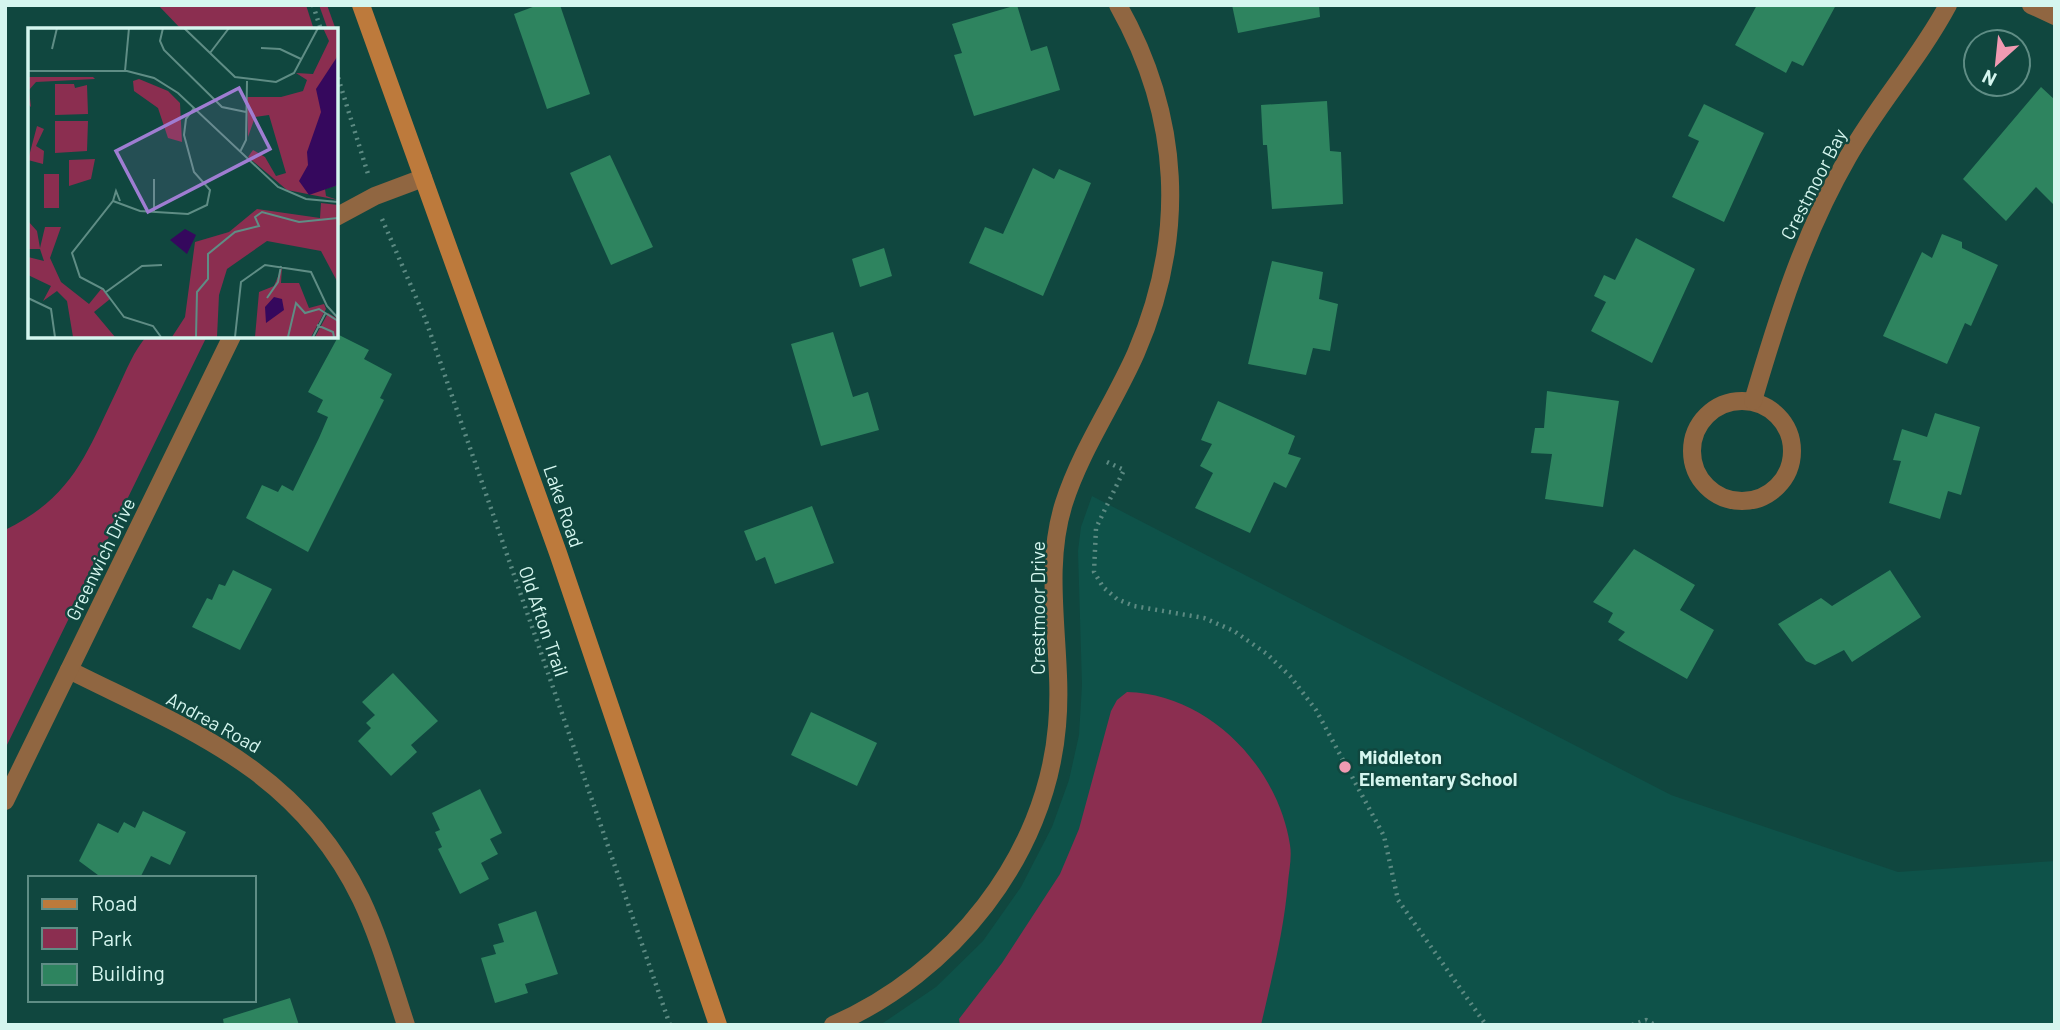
<svg xmlns="http://www.w3.org/2000/svg" width="2060" height="1030" viewBox="0 0 2060 1030" font-family="Barlow,sans-serif">
<style>
.built{fill:#0e5249}
.green{fill:#8b2e50}
.building{fill:#2e845f}
.lines{fill:none;stroke-linecap:round;stroke-linejoin:round}
.path{stroke:#5c8a82;stroke-width:4.5;stroke-dasharray:2 5;stroke-linecap:butt}
.street{stroke:#906641;stroke-width:18}
.secondary{stroke:#bd7a3c;stroke-width:18}
.poi-dot{fill:#f19ab2;stroke:#10473f;stroke-width:2.5}
.labels{text-anchor:middle;dominant-baseline:central;stroke-width:5;stroke-linejoin:round;paint-order:stroke}
.street-label{font-size:19px;fill:#d5f6ef;stroke:#10473f}
.poi-label{font-size:19px;font-weight:bold;fill:#d5f6ef;stroke:#10473f;text-anchor:start}
.inset-road{fill:none;stroke:#5f8d85;stroke-width:2}
.view{fill:#9f7dd2;fill-opacity:0.15;stroke:#9f7dd2;stroke-width:3.5}
.inset-edge{fill:none;stroke:#d5f6ef;stroke-width:3.5}
</style>
<rect width="100%" height="100%" fill="#10473f"/>
<path class="built" d="M1092,496l579,299 227,77 157,-11v164h-1175l56,-38 47,-46 38,-54 31,-60 17,-47 10,-45 3,-50 -4,-134 3,-24z"/>
<g class="green">
<path d="M158,5h148l8,25h-132z"/>
<path d="M319,5h8l9,25h-8z"/>
<path d="M147,336h60l-202,413v-219c69,-34 81,-76 113,-142 8,-17 16,-38 29,-52z"/>
<path d="M1127,692c82,2 151,75 163,153 2,12 -1,26 -2,37 -4,49 -16,95 -27,143h-301l-1,-6 43,-56 58,-89 19,-45 32,-118 6,-11z"/>
</g>
<g class="building">
<path d="M538,5h22l30,89 -43,15 -33,-95z"/>
<path d="M1017,5l14,46 16,-5 13,44 -86,26 -20,-61 8,-2 -10,-29z"/>
<path d="M1232,5h87l1,12 -82,16z"/>
<path d="M1757,5h79l-33,61 -11,-5 -6,12 -51,-28z"/>
<path d="M2041,87l14,13v106l-19,-19 -30,34 -43,-42z"/>
<path d="M1327,101l3,50 11,1 2,52 -71,5 -5,-64h-4l-2,-40z"/>
<path d="M1704,104l60,29 -40,89 -52,-25 27,-56 -11,-5z"/>
<path d="M610,155l43,92 -42,18 -41,-92z"/>
<path d="M1033,168l21,11 5,-10 32,14 -48,113 -74,-33 16,-36 18,7z"/>
<path d="M1942,234l20,8v6l36,17 -27,61 -6,-3 -18,41 -64,-28 39,-84 10,6z"/>
<path d="M1636,238l59,31 -43,94 -61,-32 15,-29 -12,-6 10,-21 11,5z"/>
<path d="M884,248l8,28 -32,11 -8,-28z"/>
<path d="M1272,261l51,11 -4,27 19,5 -8,47 -17,-3 -7,27 -58,-11z"/>
<path d="M833,332l20,65 15,-5 11,38 -58,16 -30,-102z"/>
<path d="M339,335l30,15 -5,9 28,15 -12,24 4,2 -76,152 -62,-34 16,-33 16,7 4,-7 11,6 26,-53 9,-21 -11,-5 6,-12 -15,-8z"/>
<path d="M1547,391l72,10 -16,106 -58,-8 7,-45 -21,-1 4,-25h9z"/>
<path d="M1218,401l77,35 -7,18 13,4 -15,30 -12,-6 -24,51 -55,-25 18,-35 -13,-7 12,-22 -11,-4z"/>
<path d="M1935,413l45,14 -19,68 -13,-4 -8,28 -51,-16 12,-42 -8,-1 9,-31 25,8z"/>
<path d="M812,506l22,57 -59,21 -10,-27 -9,4 -12,-30z"/>
<path d="M1634,549l61,36 -15,25 34,20 -27,49 -69,-39 7,-8 -17,-10 5,-9 -20,-11z"/>
<path d="M233,570l39,19 -32,61 -48,-23 15,-29 5,2 7,-16 6,2z"/>
<path d="M1890,570l31,47 -69,45 -8,-12 -29,15 -9,-4 -28,-37 43,-26 11,8z"/>
<path d="M393,673l45,48 -27,24 6,7 -26,24 -33,-35 13,-13 -5,-5 9,-8 -13,-13z"/>
<path d="M811,712l66,31 -20,43 -66,-31z"/>
<path d="M480,789l22,44 -12,6 8,15 -17,9 8,16 -29,15 -22,-45 4,-2 -7,-15 5,-2 -8,-17z"/>
<path d="M143,811l43,21 -16,33 -19,-9 -11,22h-38l-23,-17 19,-38 20,10 6,-11 11,6z"/>
<path d="M536,911l22,63 -33,10 3,9 -33,10 -14,-45 15,-4 -3,-9 11,-3 -6,-18z"/>
<path d="M290,998l9,27h-75l-1,-6z"/>
</g>
<g class="lines">
<g class="path">
<path d="M313,5l8,25"/>
<path d="M336,71l32,103"/>
<path d="M382,219l43,99 245,707"/>
<path d="M1107,462l17,8 -28,58 -2,44 9,15 14,12 17,7 70,12 30,13 33,23 23,22 26,34 68,126 14,64 88,125"/>
<path d="M1632,1025l14,-5 9,5"/>
</g>
<g class="street">
<path d="M2031,5l24,11"/>
<path d="M336,217l39,-21 48,-18"/>
<circle cx="1742" cy="451" r="50"/>
<path d="M1753,401c25,-85 50,-166 95,-244 30,-53 71,-98 100,-152"/>
<path d="M69,670c120,60 229,99 292,229 19,40 31,84 45,126"/>
<path d="M5,801l227,-465"/>
<path d="M833,1025c118,-51 213,-168 224,-299 7,-73 -16,-151 7,-223 17,-53 50,-100 72,-150 51,-118 45,-236 -18,-348"/>
</g>
<path class="secondary" d="M361,5l197,548 160,472"/>
</g>
<circle class="poi-dot" cx="1345" cy="767" r="7"/>
<g class="labels">
<g class="street-label">
<text transform="translate(1813 184) rotate(-63)">Crestmoor Bay</text>
<text transform="translate(564 506) rotate(71)">Lake Road</text>
<text transform="translate(100 559) rotate(-64)">Greenwich Drive</text>
<text transform="translate(1037 608) rotate(-90)">Crestmoor Drive</text>
<text transform="translate(544 621) rotate(71)">Old Afton Trail</text>
<text transform="translate(214 722) rotate(29)">Andrea Road</text>
</g>
<g class="poi-label">
<text x="1359" y="756">Middleton<tspan x="1359" dy="22">Elementary School</tspan></text>
</g>
</g>
<g transform="translate(28 28)">
<rect width="310" height="310" fill="#10473f"/>
<path d="M295,0h15v157l-13,4 1,7 12,4 -51,-10 -39,-33 5,-7 12,7 11,19 10,-3 -17,-58 -14,2 -7,20 -1,-40h34l22,-6 4,-11 -11,-7 17,1 16,-33zM0,49h65l2,2 -59,3 -7,8 2,17 -3,-3zM111,51l29,12 12,12 2,39 -14,-4 -10,-30 -24,-17 -1,-10zM27,56h19l1,4 12,-3 1,29 -33,1zM27,93h33l-1,30 -32,2zM9,98l7,3 -8,17 8,5 -1,13 -15,-4zM67,131l-4,20 -22,7v-26zM16,146h15v34h-15zM293,175l17,2v78l-17,-32 -54,-10 -40,28 -8,26 -2,42h-45l13,-20 10,-75 34,-10 28,-23 63,9zM0,193l9,10 3,17 5,-21h16l-11,31 11,24 28,22 13,-16 8,11 -16,13 21,25h-42l-6,-36 -10,-10 -14,10 8,-15 -23,-11v-18l16,4 -4,-12h-12zM254,239l-1,16h18l10,25 15,-4 2,5 -15,28h-56l4,-45 15,-6zM300,285l10,6v18h-23z" fill="#8b2e50"/>
<path d="M309,29l1,128 -29,10 -10,-14 9,-16 -1,-13 14,-40 -5,-23zM157,201l11,6 -9,19 -17,-14zM246,269l8,2 2,11 -18,13 -1,-16z" fill="#35085d"/>
<path class="inset-road" d="M135,0l-3,13 4,9 58,57 24,5M156,0l51,49 41,5 18,-9 24,-45M233,20l19,1 21,10M24,21l5,-21M182,25l19,-25M0,43h99l27,7 24,15 100,94 28,12 32,3M97,43l4,-43M212,124l6,-12 1,-59M126,151v32M85,173l3,-10 4,10M78,264l36,-26 20,-1M0,270l23,11 4,28M239,270l11,-16 3,-16M289,297l16,7 1,5M133,309l-8,-11 -29,-9 -21,-28 -23,-12 -8,-24 41,-52 27,10 48,3 19,-9 3,-15 -16,-18 -10,-37 2,-16 8,-11M168,309l1,-45 11,-13v-25l27,-22 24,-6 -4,-9 7,-5 37,10 39,-4M207,309l6,-55 24,-17 46,7 16,34 11,12M260,309l8,-34 9,10 14,-4 19,12M285,309l12,-23"/>
<path class="view" d="M211,60l31,61 -122,63 -32,-61z"/>
<rect width="310" height="310" class="inset-edge"/>
</g>
<rect width="2060" height="1030" fill="none" stroke="#d5f6ef" stroke-width="14"/>
<rect x="28" y="876" width="228" height="126" fill="#10473f" stroke="#5f8d85" stroke-width="2"/>
<rect x="42" y="899" width="35" height="10" fill="#bd7a3c" stroke="#5f8d85" stroke-width="2"/>
<text x="91" y="911" font-size="21" fill="#d5f6ef">Road</text>
<rect x="42" y="928" width="35" height="21" fill="#8b2e50" stroke="#5f8d85" stroke-width="2"/>
<text x="91" y="946" font-size="21" fill="#d5f6ef">Park</text>
<rect x="42" y="964" width="35" height="21" fill="#2e845f" stroke="#5f8d85" stroke-width="2"/>
<text x="91" y="981" font-size="21" fill="#d5f6ef">Building</text>
<g transform="translate(1997 63) rotate(207)"><circle r="33" fill="#10473f" stroke="#5f8d85" stroke-width="2"/>
<path d="M0-5L12 26L0 18L-12 26Z" fill="#f19ab2"/>
<text y="-10" font-size="19" font-weight="bold" text-anchor="middle" fill="#d5f6ef">N</text>
</g>
</svg>
